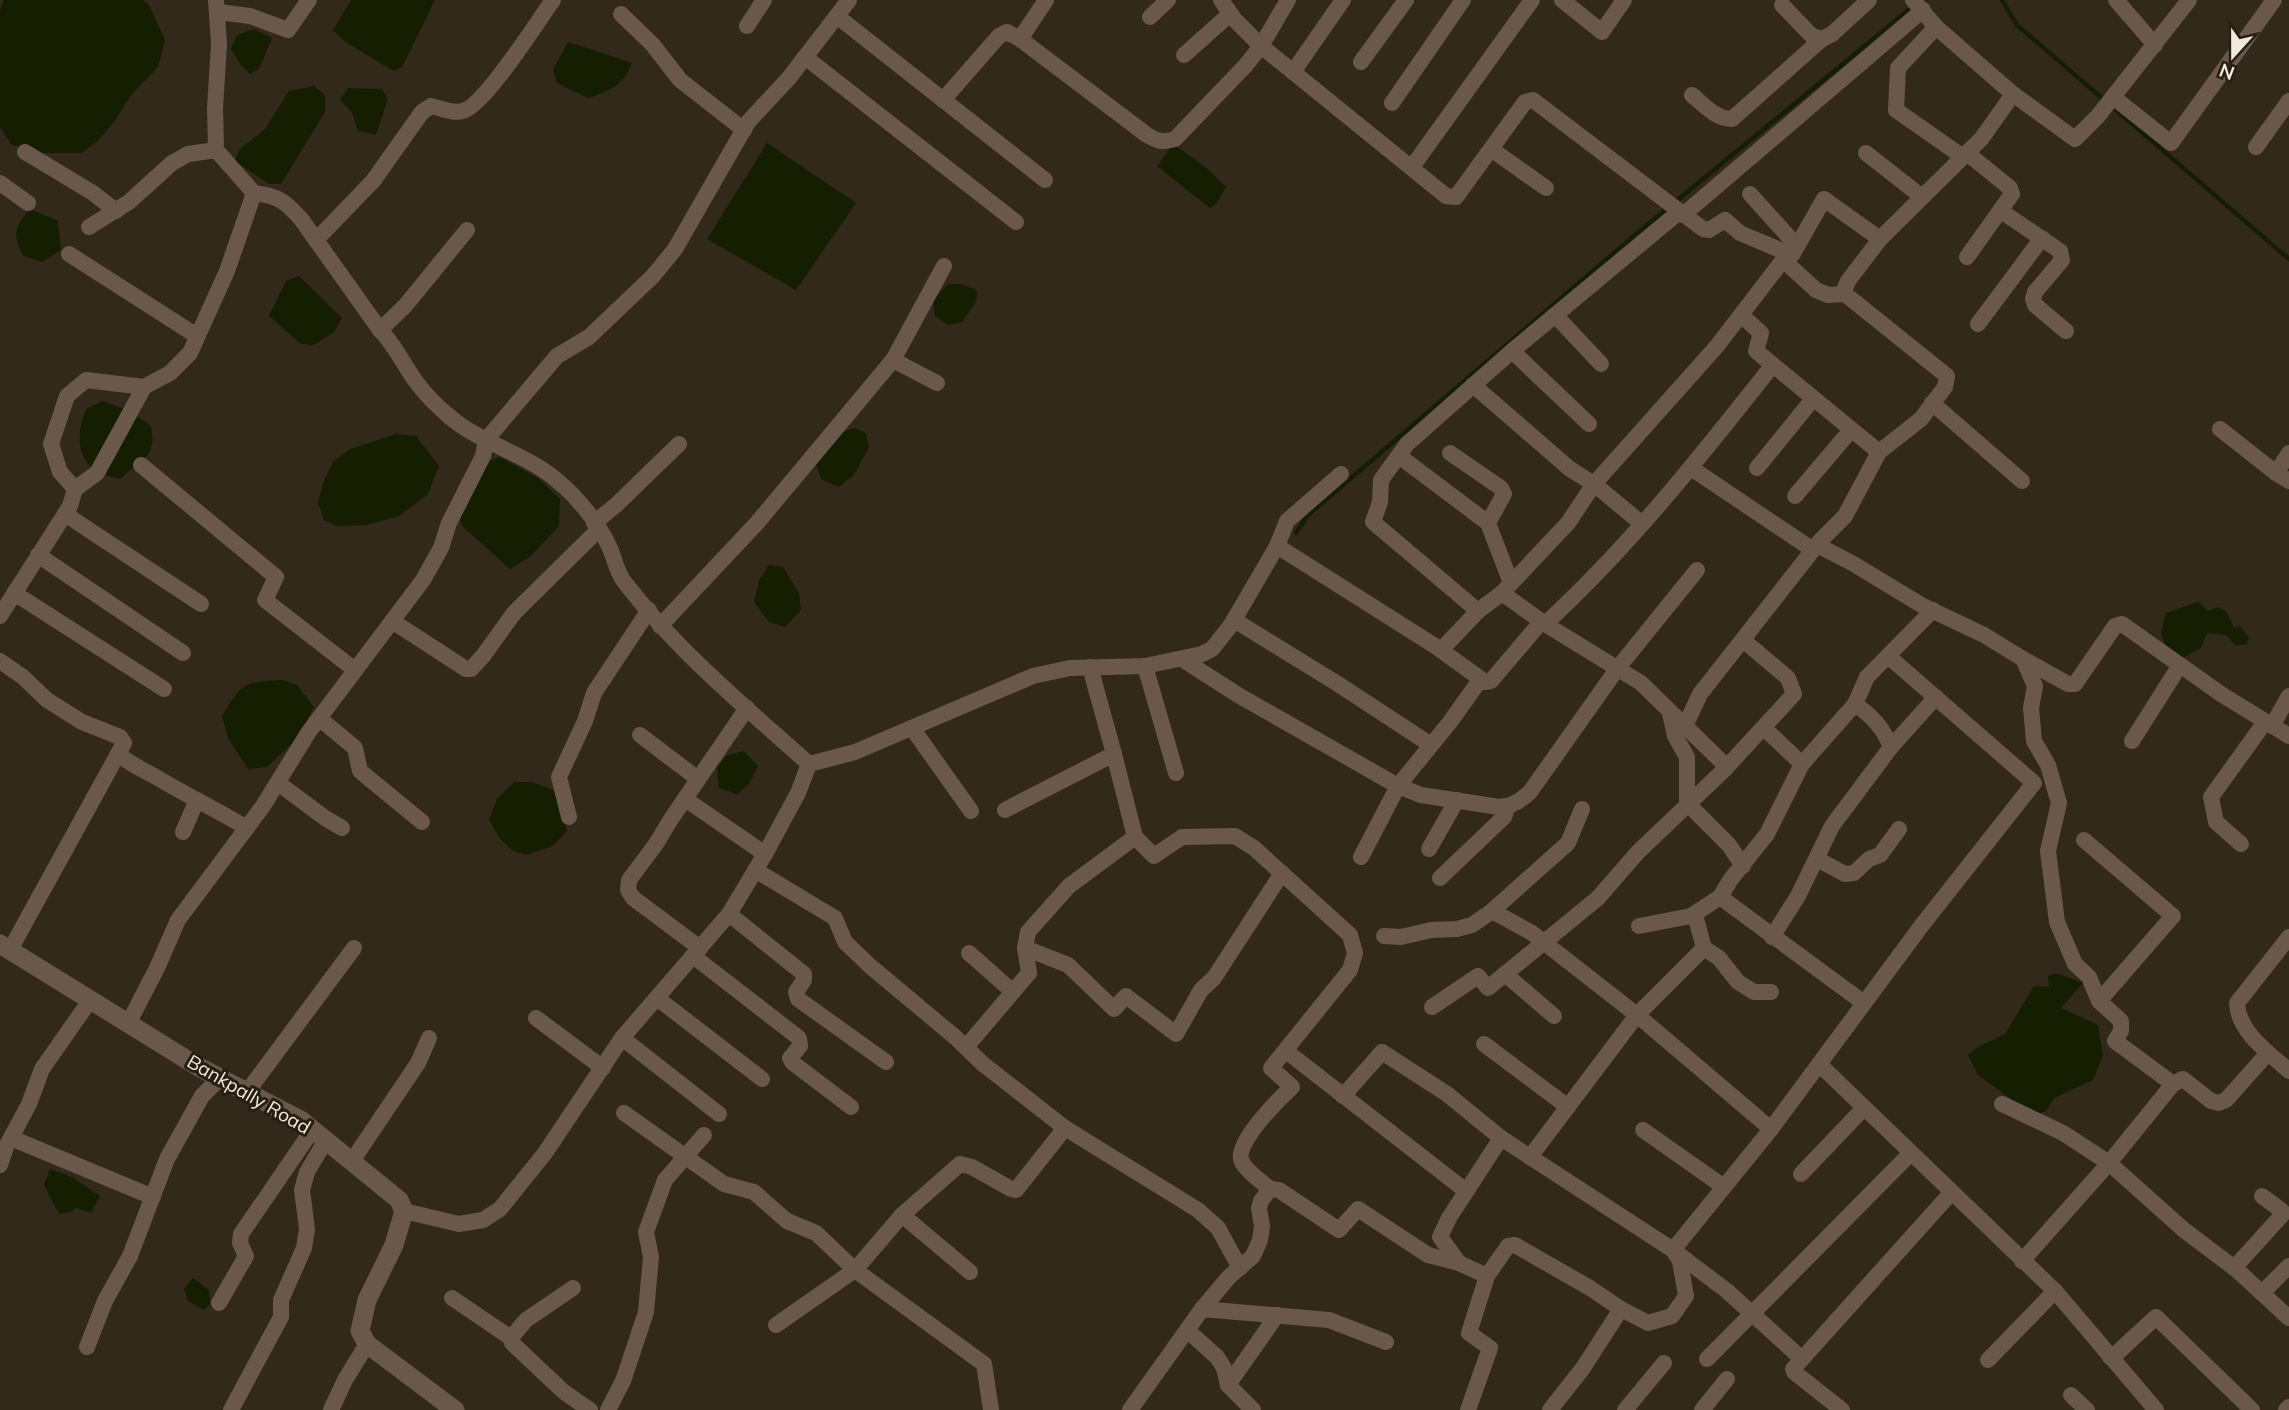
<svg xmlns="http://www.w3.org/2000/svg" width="2289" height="1410" viewBox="0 0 2289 1410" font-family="Mulish,sans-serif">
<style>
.water{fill:#151e00}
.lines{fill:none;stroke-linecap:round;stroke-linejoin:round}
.stream{stroke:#151e00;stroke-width:4.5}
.minor{stroke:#6a584c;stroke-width:16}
.tertiary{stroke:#6a584c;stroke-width:19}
.labels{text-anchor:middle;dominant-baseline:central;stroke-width:6;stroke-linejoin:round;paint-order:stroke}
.street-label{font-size:19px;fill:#efe9e0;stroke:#281f11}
</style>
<rect width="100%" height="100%" fill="#32291b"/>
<g class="water">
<path d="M4,0h139l6,5 16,35 -7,27 -27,28 -14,23 -20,24 -16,11h-43l-27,-9 -11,-17v-117z"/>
<path d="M351,0h84l-33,67 -8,4 -50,-30 -11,-11z"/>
<path d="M254,29l18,9 -13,31 -9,5 -10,-10 -9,-15 6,-14z"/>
<path d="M568,42l64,21c-8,22 -23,28 -44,35l-31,-15 -4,-13z"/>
<path d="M314,86l11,9v17l-44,72h-12l-34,-23 4,-11 26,-21 24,-38z"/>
<path d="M348,88l34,1 6,10 -12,36 -18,-4 -6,-18 -12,-13z"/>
<path d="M767,143l89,60 -60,87 -89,-51z"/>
<path d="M1173,144l35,25 18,18 -10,17 -6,4 -53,-42z"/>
<path d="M30,209l28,12 3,29 -19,12 -19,-6c-11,-22 -9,-28 7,-47z"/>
<path d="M299,276l43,42 -8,14 -20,13 -13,-1 -32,-28 17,-35z"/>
<path d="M948,284h13l16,6 -1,12 -14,20 -14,3 -13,-9 -2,-16z"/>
<path d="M102,401l26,9 23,16c7,34 -12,32 -30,53 -41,-6 -49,-34 -35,-70z"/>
<path d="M854,428l12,5 3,15 -16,28 -14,11 -18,-8 -6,-18 23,-27z"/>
<path d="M396,434l20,2 23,30 -11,28 -29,22 -33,9 -29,1 -13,-6 -6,-17 5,-20 10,-21 17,-13z"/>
<path d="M499,457l39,21 22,21 -1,27 -29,31 -20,12 -48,-43 -4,-13 26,-49z"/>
<path d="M769,565l14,2 16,26 2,17 -16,17 -16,-5 -15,-20 5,-22z"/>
<path d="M2198,602l10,9 10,-4 9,5 7,16 6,-2 9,12 -3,7h-11l-9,-10 -19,-2 -6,15 -22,12c-18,-19 -21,-21 -13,-47z"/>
<path d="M282,680l15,5 17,22 -17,32 -30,28 -19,2 -20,-31 -6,-22c20,-33 21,-34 60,-36z"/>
<path d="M744,751l14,15 -9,18 -12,10 -18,-6 -2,-20 10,-13z"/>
<path d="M514,782h17l28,10 8,39 -14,15 -27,9 -13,-4 -12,-11 -12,-20 8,-21z"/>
<path d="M2056,973l27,10 -22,25 37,17 5,31 -10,24 -39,18 -8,13 -12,5 -56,-41 -10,-20 10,-8 27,-13 29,-48 15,1 -1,-11z"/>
<path d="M50,1169l22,8 28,19 -9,17 -15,-5 -5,4 -12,2 -15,-29z"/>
<path d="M193,1278l16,12 1,14 -6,6 -16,-9 -4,-12z"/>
</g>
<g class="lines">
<g class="stream">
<path d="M2002,0l15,25 272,234"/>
<path d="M1296,533l12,-18 327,-280 277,-228"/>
</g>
<g class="minor">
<path d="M216,0l3,44 -4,64 1,42 38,43"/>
<path d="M1221,0l14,20 26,26 185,150 10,1 69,-95 8,-2 170,129 6,1 16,-10 15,13 52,22"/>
<path d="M1562,0l40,32 22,-32"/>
<path d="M1913,0l23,27 -38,41 -2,42 67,47"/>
<path d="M2116,0l39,45"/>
<path d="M1782,5l30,31 10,3 10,-5 37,-34"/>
<path d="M218,12l32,4 38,14 21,-30"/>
<path d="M621,14l32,31 27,35 64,50"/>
<path d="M838,17l207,163"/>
<path d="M1150,17l18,-17"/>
<path d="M747,26l17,-26"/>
<path d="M1936,27l77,67"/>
<path d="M1020,39l26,-39"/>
<path d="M1184,55l46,-41"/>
<path d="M805,57l211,165"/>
<path d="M1361,62l45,-62"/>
<path d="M1293,72l50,-72"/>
<path d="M1692,95c12,10 24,24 40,24l90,-80"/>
<path d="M2113,97l58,46 103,-143"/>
<path d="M943,100l56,-64 8,-4 13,7 127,96c10,6 16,8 28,4l71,-74 15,-19 27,-46"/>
<path d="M1392,103l71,-103"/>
<path d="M2256,147l33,-46"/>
<path d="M1491,149l55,39"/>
<path d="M25,152l68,41 23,18"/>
<path d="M1866,153l56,44"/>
<path d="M1967,153l43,35 2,6 -45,63"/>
<path d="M1412,167l120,-167"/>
<path d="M0,183l28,20"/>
<path d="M1750,194l47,52"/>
<path d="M2001,211l59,40 2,9 -27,32 -2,7 2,6 31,26"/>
<path d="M1679,212l-167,139 -105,93 -26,36 -1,22 -7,20 105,89 24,-18 43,31 96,59 86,84"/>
<path d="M1683,215l240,-205"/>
<path d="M89,227l40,-25 43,-39 16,-9 28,-4"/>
<path d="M316,240l57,-59 49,-69 9,-6c10,2 21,8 32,5 22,-6 74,-89 90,-111"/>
<path d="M69,254l128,82"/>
<path d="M1783,260l33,30 12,5 17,-1"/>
<path d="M1555,315l46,49"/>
<path d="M1741,315l20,18 -5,18 123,101"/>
<path d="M1978,324l64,-86"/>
<path d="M380,330l25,-24 62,-76"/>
<path d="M1512,351l77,73"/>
<path d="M893,360l44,23"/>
<path d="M1473,385l97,84 24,15 47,39"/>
<path d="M1932,403l90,78"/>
<path d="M2220,429l56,44 13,8"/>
<path d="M1450,453l51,35 3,6 -16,29"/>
<path d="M1399,456l89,67 23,60"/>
<path d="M141,465l135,112 -11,23 90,70"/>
<path d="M1691,468l122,82"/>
<path d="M1757,468l56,-69"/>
<path d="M2276,473l13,-20"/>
<path d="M75,489l22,-16 47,-86"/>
<path d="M1795,496l56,-66"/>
<path d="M65,514l136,90"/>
<path d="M594,523l22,-18 63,-61"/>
<path d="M1817,545l35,18 71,43 61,29 39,24 12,27 -4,22 3,33 14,24 11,38 -11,48 9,71 18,42 14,13 10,24"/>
<path d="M1277,546l158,100 50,36 6,-1 50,-59"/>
<path d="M38,555l145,98"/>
<path d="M14,593l150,96"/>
<path d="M1502,593l66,-70 26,-39 123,-138 66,-86 9,-5 32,-56 56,40"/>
<path d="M0,616l70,-110 5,-17 -15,-17 -9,-28 16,-48 19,-16 58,7 26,-14 20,-20 37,-82 27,-78c24,3 31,8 47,26l79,111c16,16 24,36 37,53 9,12 22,25 33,34 33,28 78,37 110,66 19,16 38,40 49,63 5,11 7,24 14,34 52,69 121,126 186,184"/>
<path d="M1234,620l104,64 93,61"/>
<path d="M392,621l74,48h5l12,-13 31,-43 84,-83"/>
<path d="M1545,624c84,-77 156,-168 227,-258"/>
<path d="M660,626l97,-103 136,-163 51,-94"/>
<path d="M1441,650l37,-39"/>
<path d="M1182,659l56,36 160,91 23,9 78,12c14,-1 21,-6 31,-15l87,-123 80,-99"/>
<path d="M2023,659l45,25h7l40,-58 7,-2 99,70 68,42"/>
<path d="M0,661l23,16 24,23 35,22 38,15 4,6 -114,207"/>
<path d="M1145,666l31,107"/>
<path d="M1090,667l24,87"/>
<path d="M1670,713l5,23 12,21v46l42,42 14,21"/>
<path d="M319,718l36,30 5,23 62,51"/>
<path d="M1685,726l15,-32 120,-153 25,-25 34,-64 42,-33 24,-32 2,-11 -102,-82v-6l3,-7 32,-42 102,-101 31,-44 62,45 23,-23 91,-116"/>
<path d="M2272,726l17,-30"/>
<path d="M912,728l59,83"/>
<path d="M1764,728l38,36"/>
<path d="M640,735l58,44"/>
<path d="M2132,741l48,-76"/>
<path d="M1891,747l45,-50"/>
<path d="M118,754c12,10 25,16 38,23 30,18 61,33 91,51"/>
<path d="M809,764l46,-12 178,-76 37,-8 75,-2 57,-12 10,-5 19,-24 46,-79 10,-25 54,-47"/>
<path d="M278,783l47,35 17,10"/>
<path d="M685,799l80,55"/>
<path d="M1005,810l109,-56 21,83"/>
<path d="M569,817l-10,-40 26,-56 9,-28 55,-83"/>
<path d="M183,832l14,-32"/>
<path d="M2084,840l89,76 -74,85 22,20v10l-6,10 58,43"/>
<path d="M2241,844l-25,-22 -5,-25 54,-75"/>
<path d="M1429,849l28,-49"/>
<path d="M1361,857l37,-71 52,-64 30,-42"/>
<path d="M1817,859l28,15 9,-1 15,-14 11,-4 19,-26"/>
<path d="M755,870l80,48 10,24 25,24 85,71 28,27 82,64 -49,62 -5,-1 -39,-22 -12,-3 -58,51 -47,55 -79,55"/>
<path d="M1440,878l64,-61 4,-11"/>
<path d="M1720,897l144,106"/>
<path d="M1492,911l40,22 105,82 134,114"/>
<path d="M729,914l75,60v6l-8,12 2,7 88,63"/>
<path d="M1695,915l9,33 15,10 19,24 16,10h17"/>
<path d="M1639,926l52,-10 29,-19 11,-18 36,-45 35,-70 53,-60 12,-27 66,-67"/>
<path d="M1384,936l17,1 30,-7 26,-1 15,-4 20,-14 76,-68 14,-34"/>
<path d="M1772,937l26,-41 34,-70 59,-79c-8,-19 -19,-31 -36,-43"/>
<path d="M2289,937l-52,66c1,29 32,50 52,68"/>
<path d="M700,948l-67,-50 -5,-8 1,-10 27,-36 15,-25 76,-111"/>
<path d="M1025,948l43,17 46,44 12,-13 50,38 25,-44 13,-12 68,-105"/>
<path d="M969,953l44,39"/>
<path d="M693,956l106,82 1,8 -10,12 3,5 58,44"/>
<path d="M1505,974l49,42"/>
<path d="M657,998l105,81"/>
<path d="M1432,1007l46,-31 10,12 110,-90 40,-46 86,-82 70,-76 -6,-16 -45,-38"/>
<path d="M536,1018l67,50"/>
<path d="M129,1022l28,-54 21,-48 85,-114 45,-73 115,-153 18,-32 8,-25 34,-67 3,-16 71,-84 32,-19 64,-61 22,-27 73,-127 41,-44 60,-78"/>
<path d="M622,1038l97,76"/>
<path d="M1484,1044l84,63"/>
<path d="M966,1047l63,-74 -4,-25 3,-16 41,-46 66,-49 19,19 28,-19 53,-1 19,12 96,87 5,18 -5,17 -79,98 21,19c-12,11 -60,58 -50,75 5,10 19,19 28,27l-9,12 -2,7 3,19 -2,13 -7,16 -24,21 -27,32 -72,101"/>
<path d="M1286,1051l180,140"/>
<path d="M1819,1064l236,227 101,119"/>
<path d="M247,1092l107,-144"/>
<path d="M1343,1096l39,-44 65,42 54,44 172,112 54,41 75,68"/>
<path d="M2002,1104l61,29 46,30 75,67 53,40 52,48"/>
<path d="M624,1113l100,71 30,8 33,29 29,12 39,37 129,94 7,46"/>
<path d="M1065,1128l133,82 20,18 22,40"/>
<path d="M1643,1130l81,57"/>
<path d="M11,1138l142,59"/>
<path d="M1530,1157l107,-142 67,-67"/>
<path d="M352,1161l66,-98 11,-25"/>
<path d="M0,1165l6,-18 23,-43 13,-35 49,-70"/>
<path d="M1801,1174l63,-66"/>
<path d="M1270,1189l9,1 60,40 19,-21 70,46 31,8 28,13"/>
<path d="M404,1211l55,13 24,-4 17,-11 45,-56 77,-115 107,-124 36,-60 33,-61 11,-29"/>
<path d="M902,1215l68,57"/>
<path d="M2022,1261l87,-98 64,-79 10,-5 28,22 8,2 7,-3 42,-47"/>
<path d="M1459,1263l-19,-26 9,-19 52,-80"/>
<path d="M2234,1268l48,-53v-4l-20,-15"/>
<path d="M573,1288l-47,32 -15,18 1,5 52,49 26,18"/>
<path d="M2262,1293l27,-27"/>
<path d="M452,1298l59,40"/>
<path d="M219,1303l27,-47 -6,-13 1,-9 72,-105"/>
<path d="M1202,1309l127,11 57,22"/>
<path d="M1187,1330l30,27 7,11 4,17 25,25"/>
<path d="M87,1347l18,-46 25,-45 37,-97 35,-63 18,-18"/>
<path d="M2110,1357l7,-4 39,-36 96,93"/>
<path d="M1707,1359l204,-206"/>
<path d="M1988,1360l67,-69"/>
<path d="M1228,1385l49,-70"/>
<path d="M2071,1395l16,15"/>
<path d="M231,1410l50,-93v-17l23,-52 3,-19 -5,-39 5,-18 19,-32"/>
<path d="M331,1410l14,-30 22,-36"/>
<path d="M608,1410l15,-29 23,-69 5,-55 -5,-25 19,-52 39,-45"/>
<path d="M1468,1410l22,-62 -21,-15 18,-57 21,-30 7,-1 75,43 31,21 27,14 24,-7 14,-20 -6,-35 -7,-11 98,-121 151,-204 112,-142 -146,-127"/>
<path d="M1550,1410l33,-42 38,-59"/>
<path d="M1625,1410l39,-47"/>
<path d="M1702,1410l25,-31"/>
<path d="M1842,1410l-48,-38 -1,-3 158,-176"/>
<path d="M2286,1410l3,-3"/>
</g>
<path class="tertiary" d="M0,944l197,122 105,55 97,79 5,11 -10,34 -27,55 -7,31 7,13 88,66"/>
</g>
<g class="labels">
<g class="street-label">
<text transform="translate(249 1094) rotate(30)">Bankpally Road</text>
</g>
</g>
<g transform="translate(2233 56) rotate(201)" stroke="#281f11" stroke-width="5" paint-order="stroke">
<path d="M0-5L12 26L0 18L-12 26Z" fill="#efe9e0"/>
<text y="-10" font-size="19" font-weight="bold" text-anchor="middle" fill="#efe9e0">N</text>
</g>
</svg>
